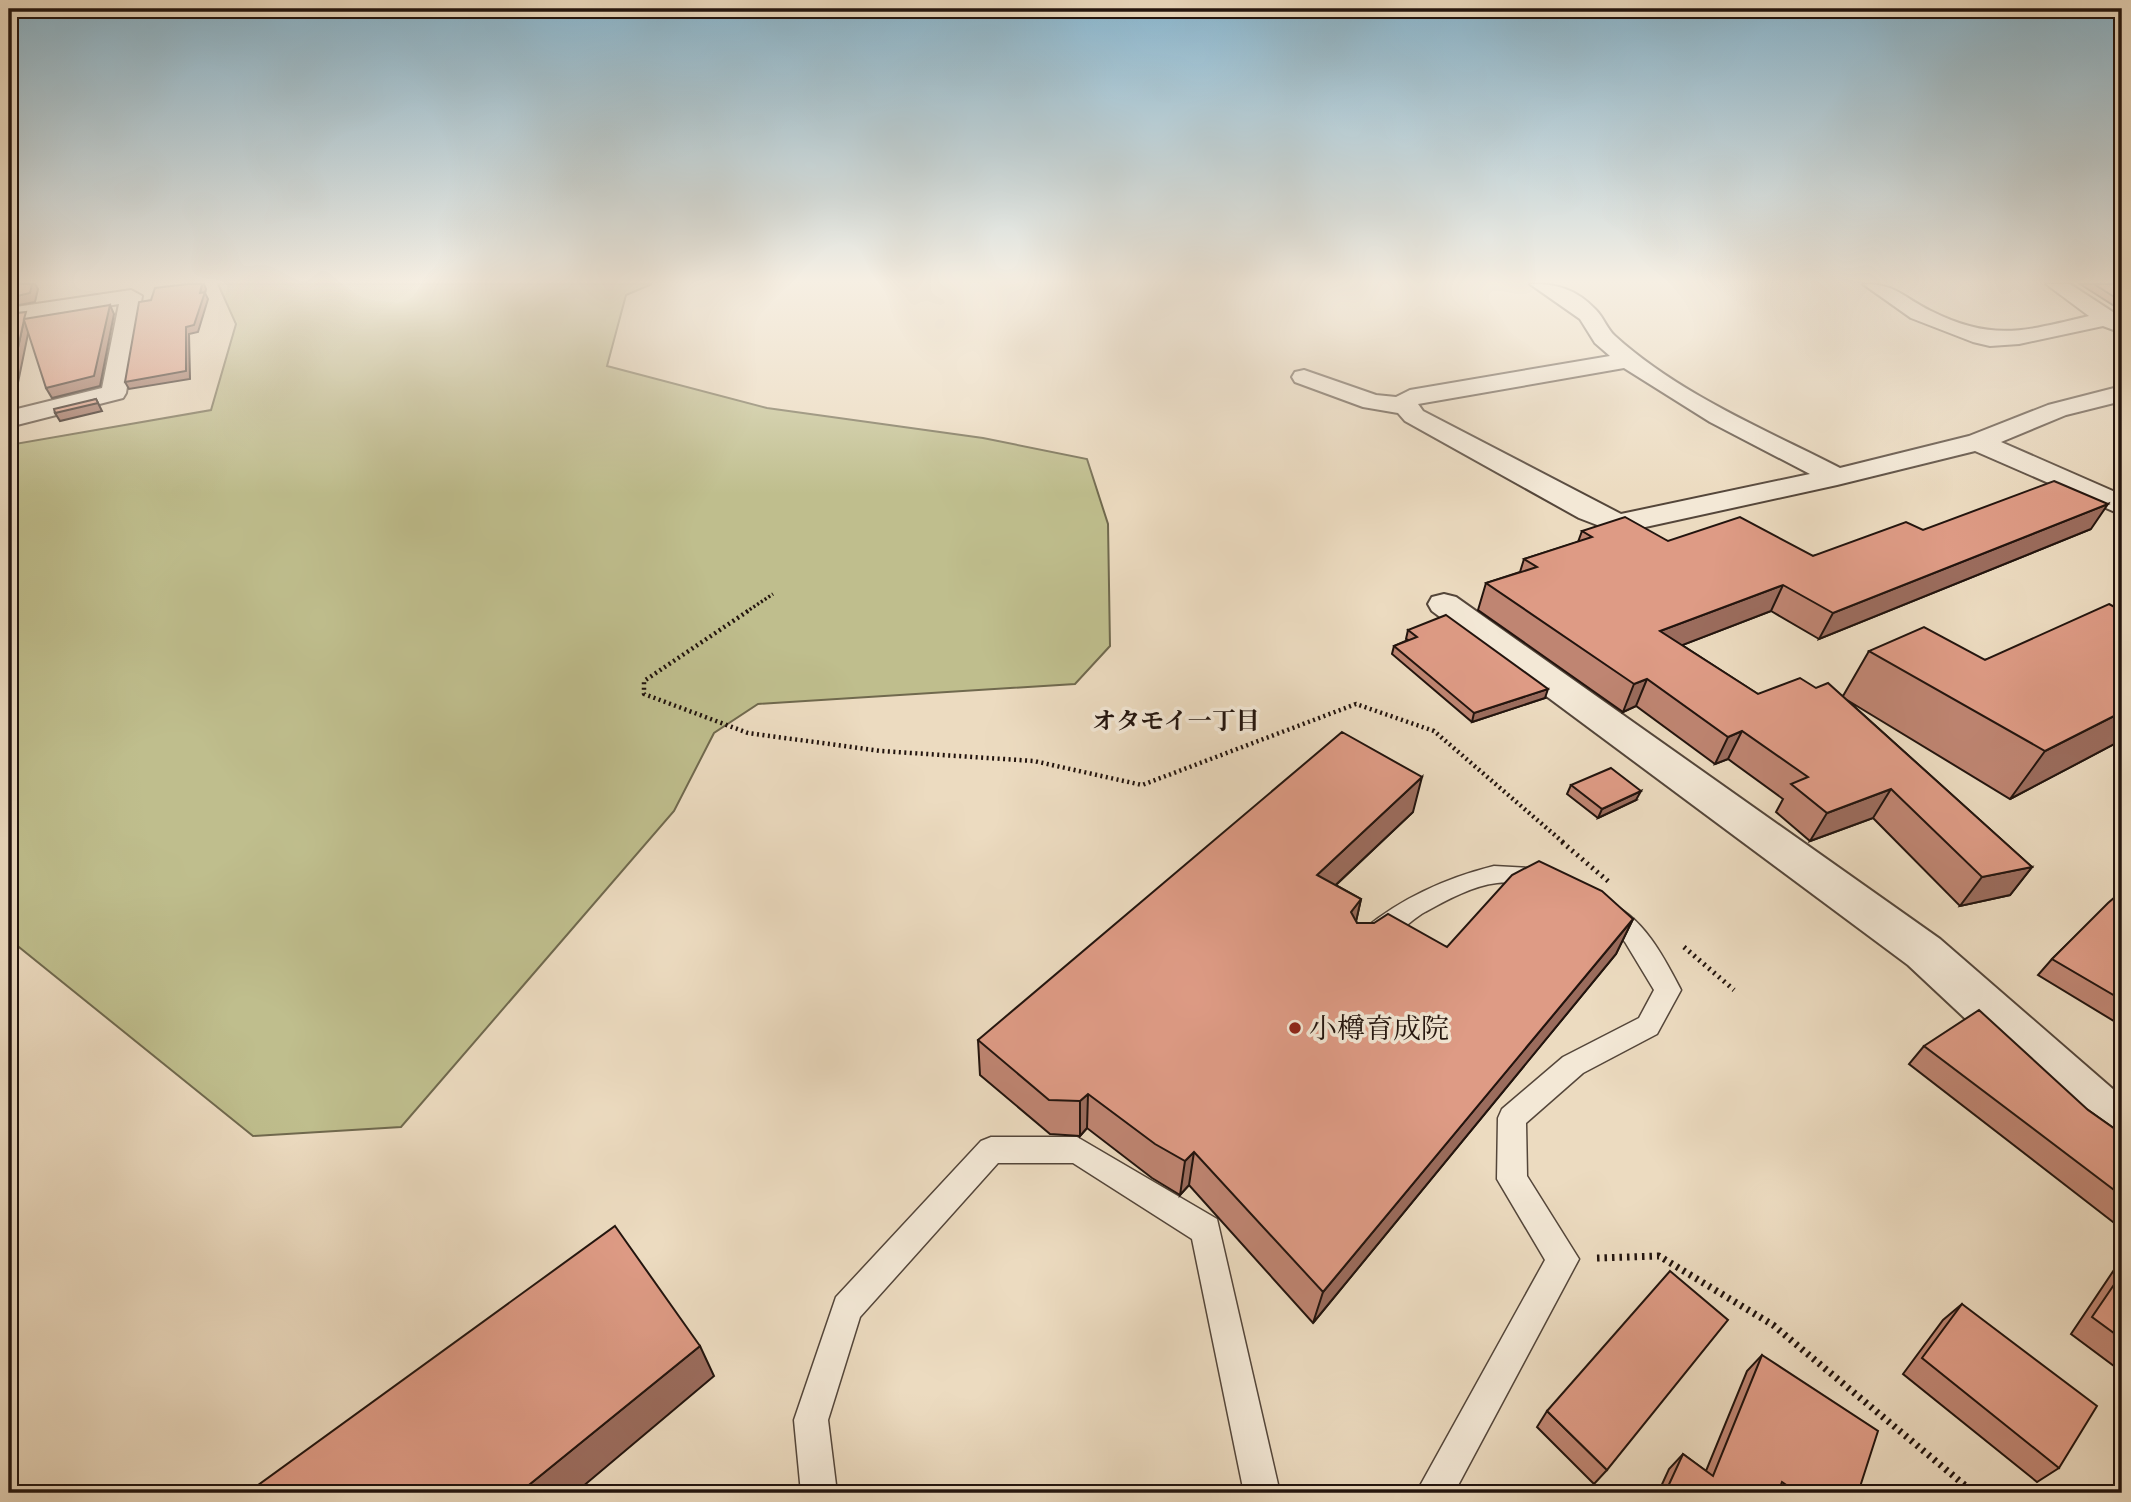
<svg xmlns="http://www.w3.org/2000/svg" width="2131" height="1502" viewBox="0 0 2131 1502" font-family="'IM FELL French Canon','Noto Serif JP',serif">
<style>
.green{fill:#bfbe8d;stroke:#70694e;stroke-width:2}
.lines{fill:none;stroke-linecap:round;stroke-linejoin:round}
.lane-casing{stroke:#54463a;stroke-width:3}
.street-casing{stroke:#54463a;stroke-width:4}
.path-far3{stroke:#22140e;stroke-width:3.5;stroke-dasharray:2 2.5;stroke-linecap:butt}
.path-far2{stroke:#22140e;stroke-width:4.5;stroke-dasharray:2 3.5;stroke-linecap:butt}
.path-far1{stroke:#22140e;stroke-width:5;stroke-dasharray:2 4.5;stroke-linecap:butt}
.path{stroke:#22140e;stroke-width:7;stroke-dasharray:2.5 5;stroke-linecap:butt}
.lane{fill:#f3e8d6;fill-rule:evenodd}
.street{fill:#f3e8d6;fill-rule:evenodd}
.wall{fill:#bf8572;stroke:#22140e;stroke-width:2}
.shaded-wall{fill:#9b6c5d;stroke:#22140e;stroke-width:2}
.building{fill:#de9b85;stroke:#22140e;stroke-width:2}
.poi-dot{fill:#8f2418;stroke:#f3e8d6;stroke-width:2.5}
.labels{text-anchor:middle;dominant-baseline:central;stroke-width:7;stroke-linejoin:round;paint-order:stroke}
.neighbourhood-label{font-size:24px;font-weight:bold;fill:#22140e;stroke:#f3e8d6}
.near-poi-label{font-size:28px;fill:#22140e;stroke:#f3e8d6;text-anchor:start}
</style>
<rect width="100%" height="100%" fill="#ecdbc0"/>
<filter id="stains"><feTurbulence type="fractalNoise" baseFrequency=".00286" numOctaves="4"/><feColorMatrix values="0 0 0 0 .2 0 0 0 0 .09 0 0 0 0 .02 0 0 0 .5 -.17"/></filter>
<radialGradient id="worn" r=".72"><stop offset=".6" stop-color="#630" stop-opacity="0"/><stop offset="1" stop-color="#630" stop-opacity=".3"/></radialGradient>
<path class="green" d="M218,284h434l-26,11 -19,71 160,42 216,30 104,21 21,65 2,122 -35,38 -317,20 -44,29 -40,78 -273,316 -148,9 -244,-197v-494l202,-35 25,-86z"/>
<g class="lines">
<defs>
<g id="lane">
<path d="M1494,866l52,3 4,6 -4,6c-16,5 -33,0 -49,2 -25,3 -50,17 -72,29 -18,10 -40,37 -61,31l-3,-7 3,-7c38,-31 82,-51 130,-63z"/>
<path d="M1607,903c35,11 58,56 74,87l-24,44 -74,39 -57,50 1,53 52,83 -125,234h-38l129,-233 -48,-81 1,-61 4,-9 61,-52 76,-39 15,-28 -29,-48 -30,-30 3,-7z"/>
<path d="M991,1137h86l140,82 63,274h-36l-52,-254 -119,-76h-75l-138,154 -32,103 9,73h-36l-7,-73 42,-123 145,-156z"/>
</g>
<g id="street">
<path d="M1530,284c28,0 46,5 66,26 8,8 11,19 19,26 64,58 149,93 225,132l129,-32 79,-31 74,-19v15l-56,14 -65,27 121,53v20l-147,-64 -138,34 -219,48 -39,-15 -174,-97 -7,-8 -35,-6 -68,-25 -3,-5 3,-5 9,-2 72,25 20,2 14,-7 200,-34 -15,-13 -15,-24zM1624,368l86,54 100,52 -189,40 -198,-103 -5,-7z"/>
<path d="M1863,284c34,0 39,13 68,27 62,31 94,20 158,5l-43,-32h24l52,34v15l-19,-7 -84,18 -29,2 -17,-4 -62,-24z"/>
<path d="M131,290l11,6 -16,97 -3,5 -114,29v-16l93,-23 17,-84 -110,18v-14z"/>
<path d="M1444,594l12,3 484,342 182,158v54l-19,-7 -25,-20 -170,-159 -476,-354 -4,-7 4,-7z"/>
</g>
</defs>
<use href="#lane" class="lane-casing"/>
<use href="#street" class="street-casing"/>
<path class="path-far3" d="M746,612l27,-18"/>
<path class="path-far2" d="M748,611l-104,70v13l104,39 133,18 153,10 108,24 214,-81 78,27 130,112"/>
<g class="path-far1">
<path d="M1562,842l47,40"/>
<path d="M1684,947l50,43"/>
</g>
<path class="path" d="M1597,1258l62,-2 114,69 201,168"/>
<use href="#lane" class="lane"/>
<use href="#street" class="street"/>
</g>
<g class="wall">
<path d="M2080,284h42v25h-3z"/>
<path d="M2091,529l-272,110 -48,-28 -89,34 76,49 58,-6 27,8 26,-45 116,9 137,-49v129l-112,59 -163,-99 185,167 -22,28 -50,11 -87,-88 -63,23 -34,-29 7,-13 -55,-40 -13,5 -79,-58 -13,6 -145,-102 8,-27 34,-11 4,-13 54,-17 4,-11 86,10 145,15 110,-26z"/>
<path d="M1408,630l137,68 -73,24 -80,-68 2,-8 14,-6 -2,-1z"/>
<path d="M1571,785l65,15 -38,18 -31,-24z"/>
<path d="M1413,812l-77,73 25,14 -5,22 1,2 90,24 186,-28 -17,35 -303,369 -124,-138 -9,10 -28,-17 -65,-50 -7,8 -30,-2 -70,-59 -2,-35z"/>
<path d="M2122,891v135l-84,-51 14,-16z"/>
<path d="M1924,1046l164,64 34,24v95l-213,-165z"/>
<path d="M2122,1258v114l-51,-38z"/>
<path d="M1962,1304l97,164 -22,14 -134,-108 40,-54z"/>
<path d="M1762,1355l96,138h-200l11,-24 14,-15 23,17 41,-100z"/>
<path d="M1547,1411l60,59 -13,14 -57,-57z"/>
</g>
<g class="shaded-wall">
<path d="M32,284h3l3,5 -3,13 -26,5v-9z"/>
<path d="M202,284h2l2,5 -1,4 3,6 -10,33 -9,2 1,45 -61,10 -4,-7 61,-55 14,-34z"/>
<path d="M110,305l4,9 -14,72 -48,12 -6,-10z"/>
<path d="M24,320l5,9 -16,78 -4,3v-21z"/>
<path d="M96,399l6,12 -42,10 -5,-8z"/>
<path d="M2108,504l-17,25 -272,110 14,-26z"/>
<path d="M1783,585l-12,26 -122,47 11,-27z"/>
<path d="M1647,679l-11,27 -13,6 11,-28z"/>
<path d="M1548,689l-3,9 -73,24 2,-9z"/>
<path d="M2122,712v28l-112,59 35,-48z"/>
<path d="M1742,731l-14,28 -13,5 13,-27z"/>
<path d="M1422,777l-9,35 -104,98 8,-35z"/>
<path d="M1891,789l-18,29 -63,23 17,-28z"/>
<path d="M1641,791l-5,9 -38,18 4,-9z"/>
<path d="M2032,867l-22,28 -50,11 22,-29z"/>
<path d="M1361,899l-8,36 -2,-23z"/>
<path d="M1633,919l-17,35 -303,369 10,-31z"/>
<path d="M1088,1094l-1,34 -7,8v-35z"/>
<path d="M1194,1152l-5,33 -9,10 5,-34z"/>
<path d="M700,1346l14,30 -139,117h-56z"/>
</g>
<g class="building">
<path d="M9,284h23l-2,9 -21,5z"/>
<path d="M188,284h14l-2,9 5,-1 -11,33 -8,2v44l-61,11 14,-80 12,-2 4,-12z"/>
<path d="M2094,284h28v18z"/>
<path d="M110,305l-16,71 -48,12 -22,-68 -15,69v-75l17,-2 -2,7z"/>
<path d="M96,399l2,4 -43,10 -1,-4z"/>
<path d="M2054,481l54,23 -275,109 -50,-28 -123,46 98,63 42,-16 16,10 12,-5 204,184 -50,10 -91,-88 -64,24 -36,-29 17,-7 -66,-46 -14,6 -81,-58 -13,5 -148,-101 51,-16 -13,-8 68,-22 -10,-6 43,-14 43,24 72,-24 73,39 93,-34 17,8z"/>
<path d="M2109,604l13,7v101l-77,39 -176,-100 55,-24 61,33z"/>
<path d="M1446,615l102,74 -74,24 -80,-67 23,-9 -9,-7z"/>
<path d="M1342,732l80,45 -105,98 44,24 -10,13 6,11h17l14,-9 59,33 65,-72 27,-14 63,30 31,28 -310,373 -129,-140 -9,9 -30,-17 -67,-50 -8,7 -31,-1 -71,-60z"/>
<path d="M1611,768l30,23 -39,18 -31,-24z"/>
<path d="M2122,891v60l-3,2 3,2v45l-70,-41 56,-56z"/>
<path d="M1979,1010l109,100 34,24v62l-198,-150z"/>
<path d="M615,1226l85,120 -181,147h-272z"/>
<path d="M1670,1271l58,49 -121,150 -60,-59z"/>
<path d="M2122,1273v66l-30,-22z"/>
<path d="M1962,1304l135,102 -38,62 -137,-110z"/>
<path d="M1762,1355l116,76 -20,62h-60l-16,-11 -4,11h-113l18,-39 30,22z"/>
</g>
<linearGradient id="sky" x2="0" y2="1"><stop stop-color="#89b7d0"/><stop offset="0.57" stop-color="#f6efe3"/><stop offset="1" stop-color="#f6efe3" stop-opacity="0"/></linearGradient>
<rect width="2131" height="494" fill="url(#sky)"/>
<circle class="poi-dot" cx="1295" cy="1028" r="7"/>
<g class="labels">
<g class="neighbourhood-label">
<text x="1176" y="721">オタモイ一丁目</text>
</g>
<g class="near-poi-label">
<text x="1309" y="1028">小樽育成院</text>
</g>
</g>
<rect width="2131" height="1502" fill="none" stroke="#ecdbc0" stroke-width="35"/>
<rect x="10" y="10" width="2110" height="1481" fill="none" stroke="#22140e" stroke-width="3.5"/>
<rect x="18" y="18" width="2096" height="1467" fill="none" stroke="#22140e" stroke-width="2"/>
<rect width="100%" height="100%" filter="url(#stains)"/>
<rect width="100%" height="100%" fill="url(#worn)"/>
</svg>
